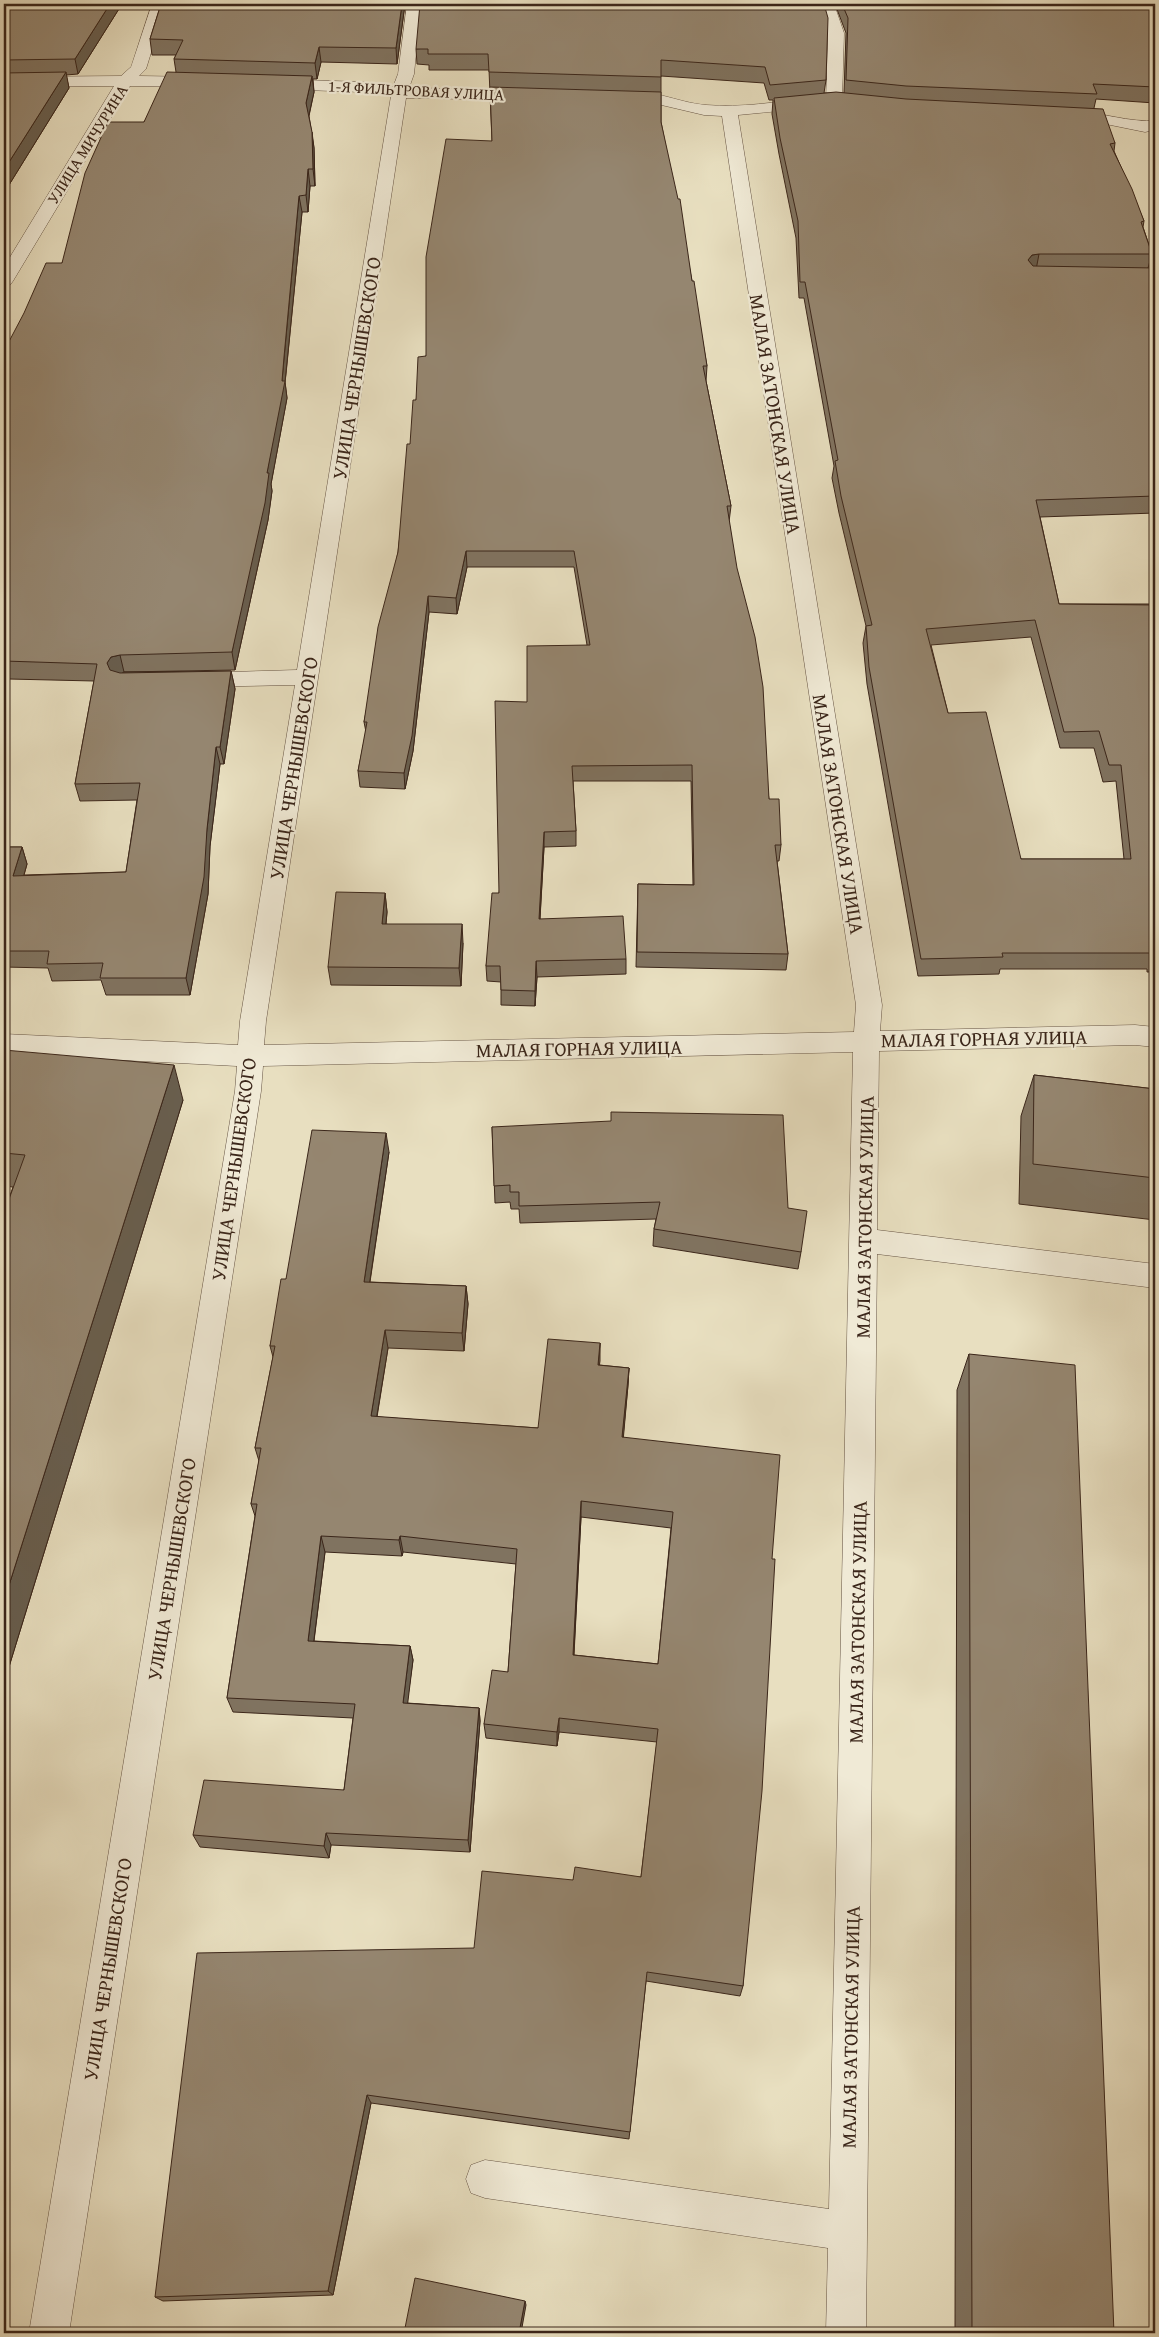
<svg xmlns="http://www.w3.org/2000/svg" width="1159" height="2337" viewBox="0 0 1159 2337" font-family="'Gentium Book Plus',serif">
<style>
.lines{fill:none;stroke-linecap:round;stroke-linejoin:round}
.minor-casing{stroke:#665444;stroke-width:1}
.minor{fill:#f0ead6;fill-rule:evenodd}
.wall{fill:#807360;stroke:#3b261a;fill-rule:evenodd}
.shaded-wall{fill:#685e4e;stroke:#3b261a}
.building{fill:#958670;stroke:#3b261a;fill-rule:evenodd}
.labels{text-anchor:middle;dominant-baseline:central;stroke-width:4.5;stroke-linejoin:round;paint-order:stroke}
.far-street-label{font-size:16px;fill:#3b261a;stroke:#f0ead6}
.street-label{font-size:20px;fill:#3b261a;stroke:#f0ead6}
</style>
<rect width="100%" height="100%" fill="#e8dfc0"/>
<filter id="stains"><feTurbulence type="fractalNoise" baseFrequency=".004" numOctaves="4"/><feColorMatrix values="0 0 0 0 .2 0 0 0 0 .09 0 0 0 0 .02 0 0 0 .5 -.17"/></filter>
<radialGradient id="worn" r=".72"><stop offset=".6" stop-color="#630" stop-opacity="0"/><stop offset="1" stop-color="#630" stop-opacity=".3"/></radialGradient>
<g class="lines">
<defs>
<g id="minor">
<path d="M152,4h14l-20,65 -7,7 61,1 6,2 2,3 -2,3 -6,2 -70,-1 -117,195 -3,4 -6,1v-19l110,-181 -110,1v-10l117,-1 10,-9z"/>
<path d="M407,4h14l-7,70 -5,14 118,2 6,2 2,3 -2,3 -6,2 -121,-2 -140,923 -2,24 590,-13 2,-27 -134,-889 -18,-1 -51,-12 -34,-3 -2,-3 2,-3c30,-8 58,9 87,11 35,3 70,-3 104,-7l6,2 2,3 -2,3 -6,2 -72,7 144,890 -2,26 255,-6 20,2v20l-20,-2 -256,6 -2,179 278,34v24l-278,-34 -11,1079h-40l2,-85 -343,-50 -14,-5 -5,-14 5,-14 14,-5 344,49 24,-1157 -590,14 -2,25 -192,1242h-40l206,-1242 2,-25 -233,-12v-20l234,11 2,-24 55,-336 -99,2 -8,-2 -3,-5 3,-5 8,-2 101,-3 94,-574 -29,-4 -87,-3 -6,-2 -2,-3 2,-3 6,-2 87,3 31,5 5,-13z"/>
<path d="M820,4h14l10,29 -2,68 -2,3h-12l-2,-3 2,-68z"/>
<path d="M1070,110c25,1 64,14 85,10v10l-10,2 -54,-11 -27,-3 -2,-3 2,-3z"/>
</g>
</defs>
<use href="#minor" class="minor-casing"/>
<use href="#minor" class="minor"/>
</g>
<g class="wall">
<path d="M4,4h118l-44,70 -12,1 3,13 -65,105z"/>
<path d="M161,4h244l-8,60 -76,-2 -4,17h-4l1,13 -5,24 5,32 1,38h-5l-2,26h-6l-16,162 -1,8 2,16 -16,86 1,7 -4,29 -33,150 -111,2 107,-1 4,18 -11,75h-4l-10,82 -2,48 -18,101h-84l-5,-15 -49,1 -4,-13 -44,-1v-120h18l5,17 -3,11 102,-3 11,-72 -57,1 -5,-17 19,-103 -85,-2 -5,11v-339l58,-88 82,-141 32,-50 -2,-13 2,-4h-24l-2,-16z"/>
<path d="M824,4l2,76 -2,13h20l2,-60 -11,-29h320v99l-59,-4 -2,9 21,35 -1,8 30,70 -1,6 9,27 -4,14h7v245l-115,4 19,87h96v368h-8v-3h-147l-1,5 -81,2 -51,-292 -4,-41 3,-17 -27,-113 -7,-35 2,-12 -30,-168h-5l-3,-60 -17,-84 -7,-40 1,-14h-4l-5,-17 -103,-7v46l31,159 15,85 -1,15 25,125 -2,16 40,277 12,46 -2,16h-2l11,93 -2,16 -150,-3 2,-83 55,1 -2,-104h-118l3,50v15l-32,1 -4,72 86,40v15l-89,3 -2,29 -34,-1v-23l-14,-1 -1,-15 13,-73 28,-191 60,-57 -13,-78h-107l-10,47 -28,-2 -16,139 -8,38 -45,-2 -2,-16 8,-39 -2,-10 34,-170 18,-152 10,-44 66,-215 -3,-71h-60v-5l-12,-1 -1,-15zM1031,637l29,111h34l9,34 13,-1 8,78h-103l-73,-146 -17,-68z"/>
<path d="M385,893l2,19 -1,12 77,19 -2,43 -130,-1 -3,-18z"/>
<path d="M4,1050l179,50 -179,583v-470l9,-26 -9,-1z"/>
<path d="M1034,1075l121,14v131l-136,-16 2,-88z"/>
<path d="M492,1127l296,81 13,44 -3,17 -145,-23 1,-17 2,-10 -136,4 -1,-14h-8l-1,-7 -15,1z"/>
<path d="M389,1152l-19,130 96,4 2,18 -4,47 -76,-3 -11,69 161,11 62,-85 -1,22 30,3 -1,17 -5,52 149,122 -29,427 -3,10 -94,-15 -17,158 -258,-36 -38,192 -170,6 -8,-4 319,-349 99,-68 68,-3 16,-135 -98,-10 -2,14 -71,-8 -2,-14 24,-52 8,-108 -113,-12 -1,4 -77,-4 -11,89 96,5 3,14 -6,43 72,5 1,13 -10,131 -139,-7 -2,13 -129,-11 -7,-12 151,-45 9,-72 -120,-6 -6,-14 28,-182 -4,-12 8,-43 -4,-13 18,-91 -3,-11 16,-67zM581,1517l90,11 -13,136 -84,-9z"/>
<path d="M969,1354l145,979h-159l2,-943z"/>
</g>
<g class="shaded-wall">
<path d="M110,4h12l-44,70 -3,-15z"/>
<path d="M402,4h3l-8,60 -1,-16z"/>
<path d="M319,47l2,15 -4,17 -2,-16z"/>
<path d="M66,72l3,16 -65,105v-23z"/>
<path d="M312,76l2,16 -6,27 -2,-16z"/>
<path d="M312,132l2,16 1,38 -2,-17z"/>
<path d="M308,169l2,17 -2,26 -2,-17z"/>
<path d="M299,196l3,16 -17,170 2,16 -16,86 1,7 -4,29 -33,150 -3,-18 35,-179 15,-92z"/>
<path d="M1039,254l-3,16 -8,-10 4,-5z"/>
<path d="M466,551l1,16 -10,47 -1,-16z"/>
<path d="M428,596l1,16 -16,139 -8,38 -1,-16z"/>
<path d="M120,655l4,17 -13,8 -4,-17 4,-6z"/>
<path d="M4,662l5,17 -5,11z"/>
<path d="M231,671l4,18 -11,75 -4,-17z"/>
<path d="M216,747l4,17 -10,82 -2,48 -18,101 -4,-17 21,-149z"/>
<path d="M544,832v15l-5,87v-15z"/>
<path d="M22,847l5,17 -8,28 -6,-16z"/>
<path d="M385,893l2,19 -3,31 -2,-19z"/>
<path d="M462,924l1,19 -2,43 -2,-18z"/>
<path d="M536,961l1,16 -2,29v-15z"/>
<path d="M174,1065l9,35 -179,583v-82z"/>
<path d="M386,1133l3,19 -22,148 -3,-18z"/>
<path d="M466,1286l2,18 -4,47 -2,-18z"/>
<path d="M385,1330l3,18 -14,85 -3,-17z"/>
<path d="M600,1343v18l-3,21 1,-17z"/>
<path d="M629,1368l-1,17 -6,68v-16z"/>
<path d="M581,1501v16l-8,152v-14z"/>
<path d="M321,1536l4,16 -13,103 -4,-14z"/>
<path d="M400,1536l3,16 -1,4 -3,-16z"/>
<path d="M410,1646l3,14 -7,57 -3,-14z"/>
<path d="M479,1708l1,13 -10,131 -2,-12z"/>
<path d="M559,1718v14l-2,14v-14z"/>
<path d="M326,1833l5,12 -2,13 -5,-12z"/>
<path d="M367,2095l4,8 -38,192 -5,-4z"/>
<path d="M525,2301l1,4 -5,28h-2z"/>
</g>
<g class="building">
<path d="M4,4h106l-35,55 -71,1z"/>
<path d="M161,4h241l-6,44 -77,-1 -4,16 -141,-4 9,-19 -33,-1z"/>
<path d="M420,4h404l4,14 -2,62 -56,5 -5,-18 -104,-7v17l-172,-5 -1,-18h-60v-5h-12z"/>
<path d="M842,4h313v83l-62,-3 4,10 -191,-8 -60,-6 2,-62z"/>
<path d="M66,72l-62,98v-97z"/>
<path d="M167,72l145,4 -6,27 6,29 1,37h-5l-2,26 -7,1 -15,161 -2,24h3l-18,92h2l-4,30 -33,149 -112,3 -9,2 -4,6 3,7 10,3 111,-2 -11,76h-4l-9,82 -3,48 -18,101h-86l3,-15 -56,1 2,-13h-45v-104h18l-9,29 113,-4 14,-89 -65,1 22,-120 -93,-3v-310l20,-38 22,-50h16l23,-90 23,-51h36z"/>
<path d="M490,87l171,5v30l17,77h2l12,82h2l13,85h-4l28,140h-4l10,62 18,69 8,50 6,112h10l2,46h-6l13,109 -151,-2 1,-68 56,1 -2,-120 -120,1 4,65 -32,1 -5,87 84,-3 3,43 -90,2 -1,30 -34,-1 -1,-24h-14l6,-73h7l-4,-192 32,1v-56l63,-1 -16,-94h-108l-10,47 -28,-2 -16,140 -8,37 -46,-2 9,-49h-3l14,-95 20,-75 9,-108h3l3,-44h3l2,-43 8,-1v-99l20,-118 46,2z"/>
<path d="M836,92l70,7 197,10 12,34 -5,1 22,45 12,32 -3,1 11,32h-113l-7,1 -4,5 5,6 122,2v228l-119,4 23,104 96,1v351h-2v-3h-151l1,4 -82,2 -52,-292 -3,-41 6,-1 -31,-129 -6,-35 3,-1 -33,-178h-5l-2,-61 -18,-83 -6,-40zM1035,620l29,112 35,-1 10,34h12l10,94h-110l-35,-147 -38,1 -22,-84z"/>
<path d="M336,892l49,1 -3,31h80l-3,44 -131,-1z"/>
<path d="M4,1050l170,15 -170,536v-388l21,-58 -21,-2z"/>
<path d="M1034,1075l121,14v89l-122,-14z"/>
<path d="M611,1112l172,3 5,93 19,3 -6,41 -147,-23 6,-27 -141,4v-14h-9v-7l-16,1 -2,-59 119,-6z"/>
<path d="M312,1130l74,3 -22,149 102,4 -4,47 -77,-3 -14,86 167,12 10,-89 52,4 -2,22 31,3 -7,69 158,18 -8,104h3l-13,232 -19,195 -96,-14 -17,160 -263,-37 -39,196 -173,6 42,-344 277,-5 8,-77 91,9 2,-13 66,10 17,-148 -99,-11 -2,14 -73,-8 8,-54 16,2 9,-123 -117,-13 -1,4 -78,-4 -13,105 102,5 -7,57 76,5 -11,132 -142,-7 -2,13 -131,-11 11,-55 140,10 11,-86 -128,-6 30,-194h-6l10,-56h-6l20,-102h-5l11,-67h5zM581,1501l92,11 -15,152 -85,-9z"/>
<path d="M969,1354l106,11 39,968h-142z"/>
<path d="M415,2278l110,23 -6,32h-115z"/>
</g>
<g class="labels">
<g class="far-street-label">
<text transform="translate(416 90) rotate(3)">1-Я ФИЛЬТРОВАЯ УЛИЦА</text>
<text transform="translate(87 144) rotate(-58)">УЛИЦА МИЧУРИНА</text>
</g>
<g class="street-label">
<text transform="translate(356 368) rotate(-81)">УЛИЦА ЧЕРНЫШЕВСКОГО</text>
<text transform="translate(776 414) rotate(81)">МАЛАЯ ЗАТОНСКАЯ УЛИЦА</text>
<text transform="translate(293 768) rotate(-81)">УЛИЦА ЧЕРНЫШЕВСКОГО</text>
<text transform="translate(839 814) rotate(81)">МАЛАЯ ЗАТОНСКАЯ УЛИЦА</text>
<text transform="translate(984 1038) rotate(-1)">МАЛАЯ ГОРНАЯ УЛИЦА</text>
<text transform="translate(579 1048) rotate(-1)">МАЛАЯ ГОРНАЯ УЛИЦА</text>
<text transform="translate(233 1169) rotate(-82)">УЛИЦА ЧЕРНЫШЕВСКОГО</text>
<text transform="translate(864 1217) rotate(-89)">МАЛАЯ ЗАТОНСКАЯ УЛИЦА</text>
<text transform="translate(171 1569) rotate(-81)">УЛИЦА ЧЕРНЫШЕВСКОГО</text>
<text transform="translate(857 1622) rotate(-89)">МАЛАЯ ЗАТОНСКАЯ УЛИЦА</text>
<text transform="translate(107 1969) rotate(-81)">УЛИЦА ЧЕРНЫШЕВСКОГО</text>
<text transform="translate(850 2027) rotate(-89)">МАЛАЯ ЗАТОНСКАЯ УЛИЦА</text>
</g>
</g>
<rect width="1159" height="2337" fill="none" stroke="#e8dfc0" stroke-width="20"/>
<rect x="5" y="5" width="1149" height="2327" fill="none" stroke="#3b261a" stroke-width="2.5"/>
<rect x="10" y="10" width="1139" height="2317" fill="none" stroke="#3b261a"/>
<rect width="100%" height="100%" filter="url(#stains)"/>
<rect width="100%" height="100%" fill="url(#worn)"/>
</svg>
